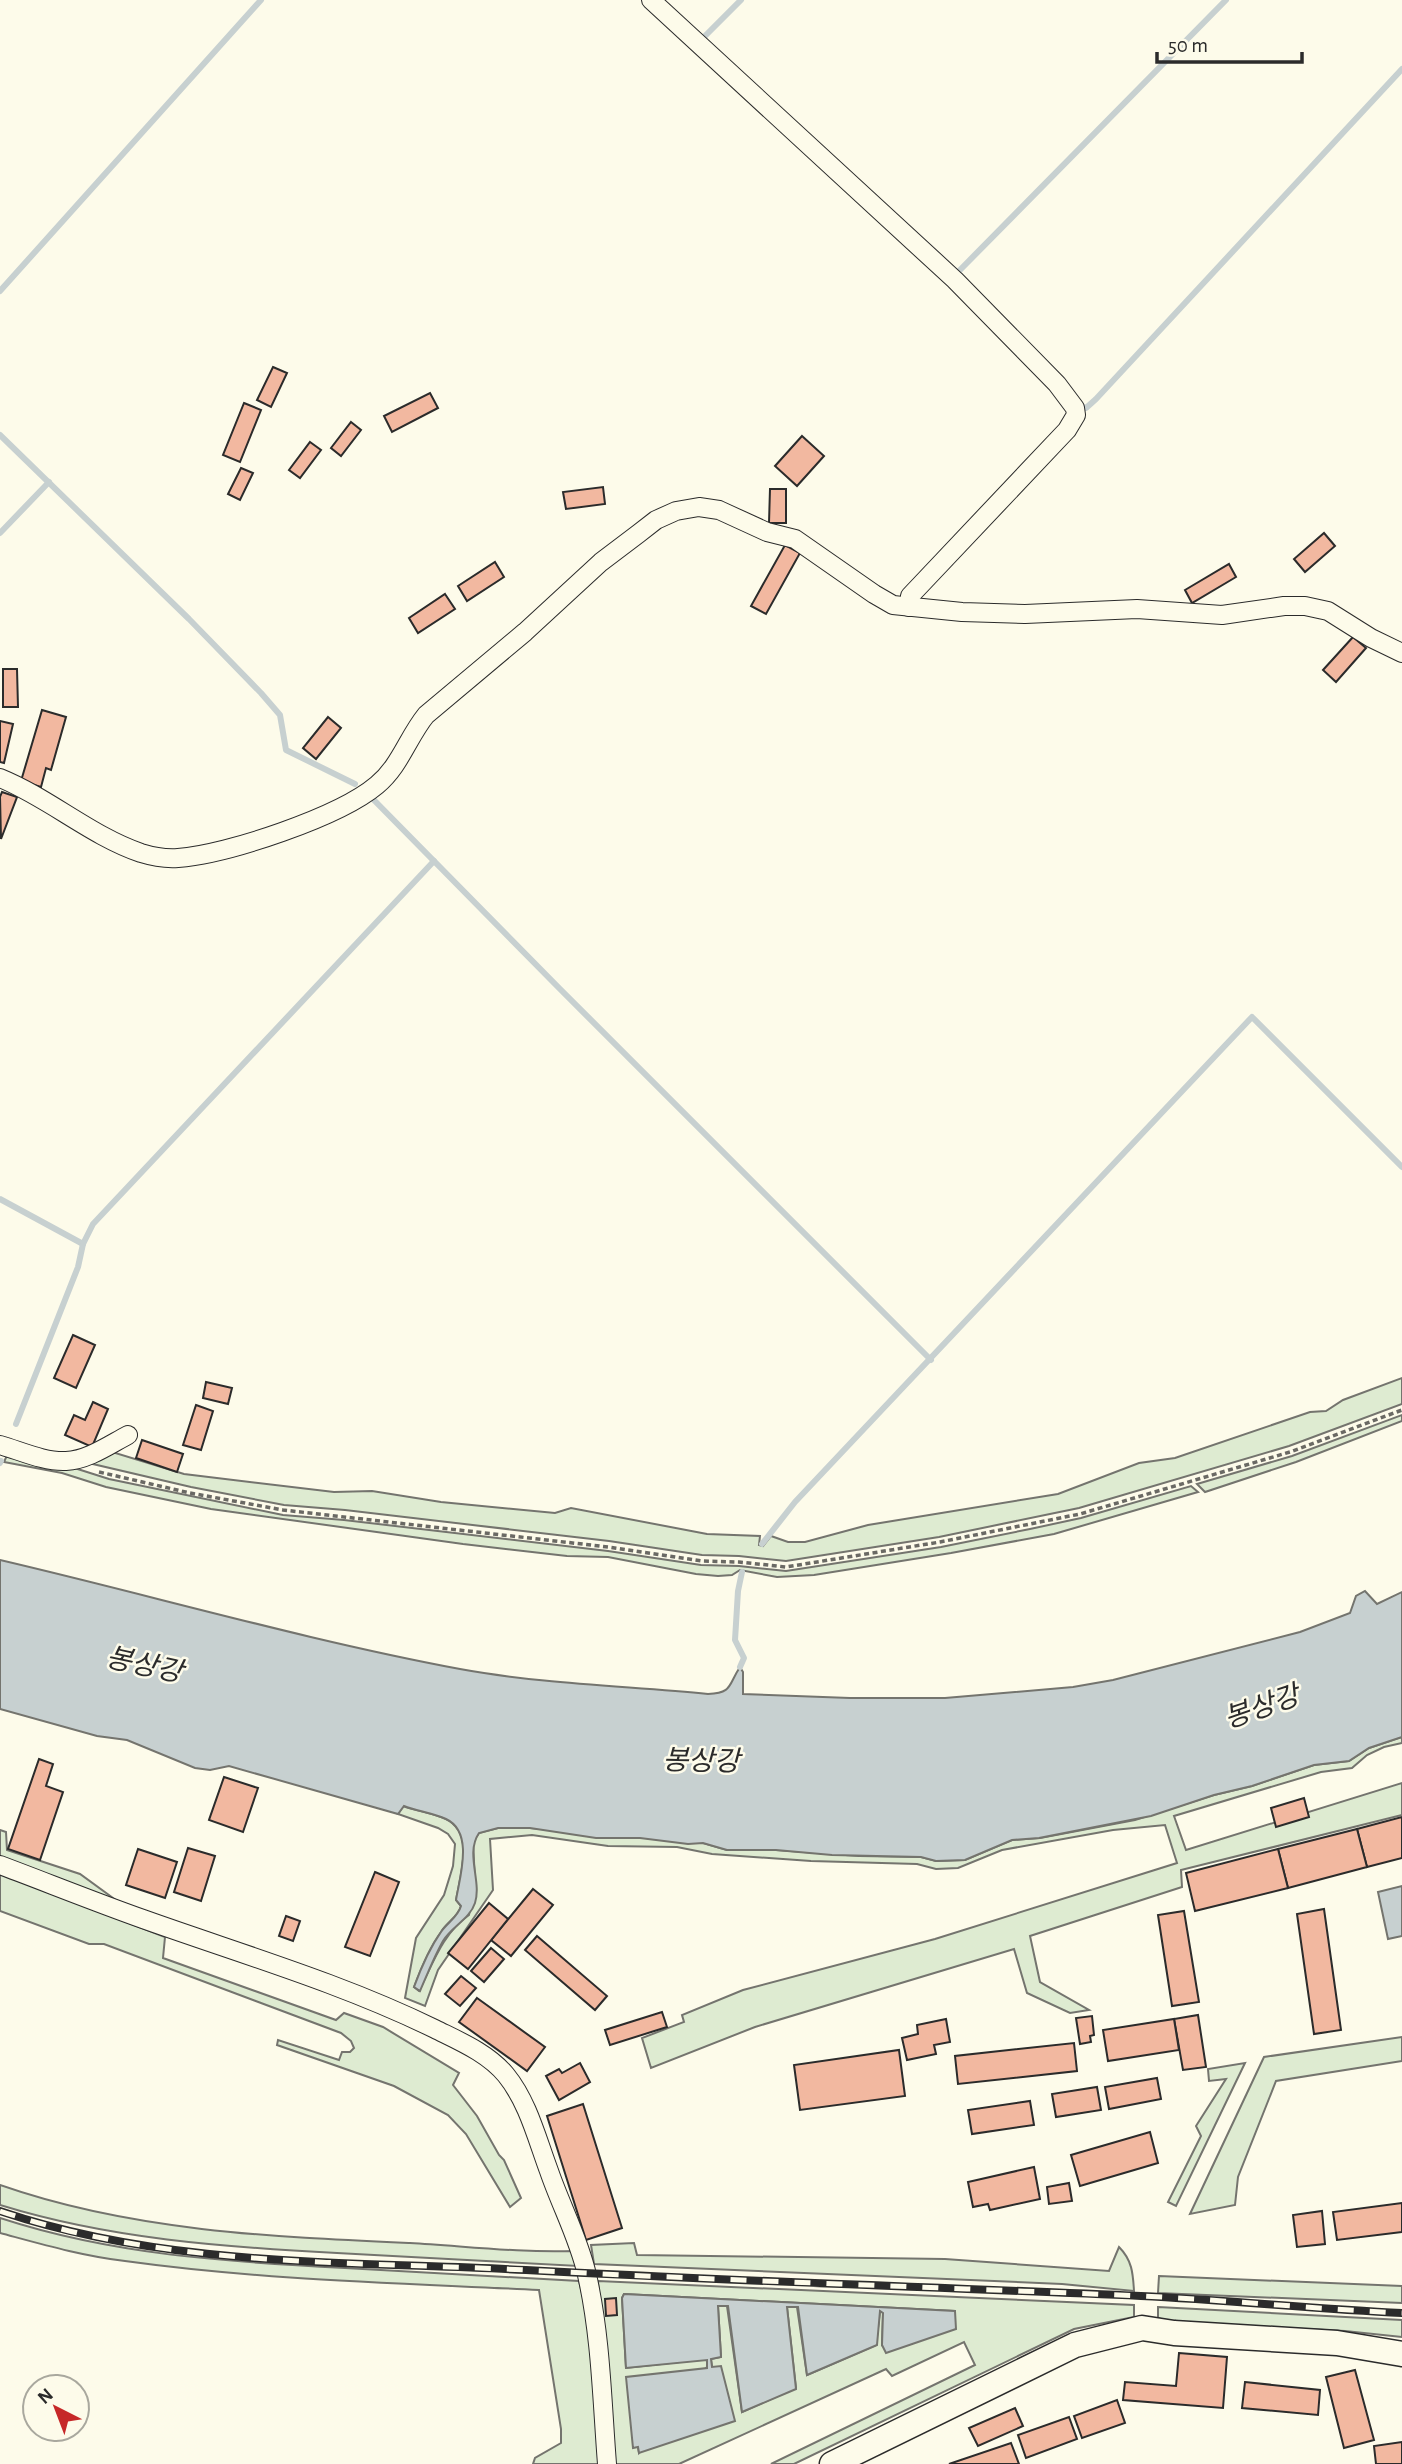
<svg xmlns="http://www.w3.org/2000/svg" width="1402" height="2464" viewBox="0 0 1402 2464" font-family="'Alegreya Sans','Noto Sans KR',sans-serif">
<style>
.green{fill:#deebd1;stroke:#74746e;stroke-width:2;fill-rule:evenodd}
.water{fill:#c7d0d0;stroke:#74746e;stroke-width:2}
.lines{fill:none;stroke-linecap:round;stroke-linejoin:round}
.stream{stroke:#c7d0d0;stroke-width:6}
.building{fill:#f2b8a0;stroke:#2b2b2b;stroke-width:2}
.minor-casing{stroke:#2b2b2b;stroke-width:20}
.secondary-casing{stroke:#2b2b2b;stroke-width:27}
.path{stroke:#6a6964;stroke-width:3.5;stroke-dasharray:5 3.5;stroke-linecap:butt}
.minor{stroke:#fdfbea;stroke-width:18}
.secondary{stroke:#fdfbea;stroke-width:24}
.rail-casing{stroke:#2b2b2b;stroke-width:8}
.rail{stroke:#fdfbea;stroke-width:5;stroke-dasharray:16;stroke-linecap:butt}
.labels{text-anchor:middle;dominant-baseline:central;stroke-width:5;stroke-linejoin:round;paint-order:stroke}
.water-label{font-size:28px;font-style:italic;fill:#2b2b2b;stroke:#fdfbea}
</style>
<rect width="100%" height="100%" fill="#fdfbea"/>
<g class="green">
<path d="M1402,1378v26l-113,42 -210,62 -140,29 -153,24 -47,-5 -37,-1 -93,-14 -264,-31 -61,-5 -93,-18 -111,-26 29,-10 75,23 150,18 38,-1 69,11 114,11 16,-5 136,26 53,2 -1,9 4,1 8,-10 17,6h17l63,-17 190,-31 81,-31 36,-5 135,-46 16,-1 17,-11z"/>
<path d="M1402,1415v6l-106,41 -91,30 -8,-8 95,-28z"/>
<path d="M8,1453l57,12 44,14 174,36 61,5 264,31 93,14 38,1 47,5 155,-24 89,-18 51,-11 110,-32 7,6 -144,42 -103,19 -137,22 -37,2 -37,-7 -8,5 -14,1 -22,-2 -88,-17 -41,-1 -104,-12 -252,-35 -105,-22 -44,-14 -58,-11z"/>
<path d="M1402,1737v6l-18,4 -17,8 -15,13 -31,4 -147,44 12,34 216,-67v32l-221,55 1,17 -152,49 10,46 49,28 -19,3 -43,-20 -13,-44 -259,78 -104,41 -9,-30 42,-16 -2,-7 61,-25 192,-51 242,-76 -12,-38 -52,5 -111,20 -44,18 -22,1 -19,-5 -106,-3 -99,-7 -35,-7 -69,-1 -76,-11 -42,4 3,51 -55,80 -13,36 -20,-8 11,-60 28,-43 9,-29 2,-22 -7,-10 -10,-6 -40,-14 5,-8c14,5 30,7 43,13 29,13 14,57 10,81l5,6c-3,11 -14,16 -20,26 -12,16 -20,36 -27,55l5,4c14,-28 24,-58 50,-76l6,-34 -2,-39 6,-9 19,-5h32l173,15 24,7h49l83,6 62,1 15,4 29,-1 47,-20 28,-2 95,-18 79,-25 38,-9 62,-21 35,-4 20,-13z"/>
<path d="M0,1830l6,2 1,18 73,24 44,32 -124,-47z"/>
<path d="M0,1873l165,64 -2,21 173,62 8,-7 39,14 76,46 -6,12 24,31 22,39 5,5 17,38 -11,9 -44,-73 -18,-19 -54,-29 -117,-41 1,-5 61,20 3,-8h8l4,-4 -3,-7 -10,-8 -237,-89h-15l-89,-33z"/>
<path d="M1402,2037v24l-126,20 -38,96 -3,28 -45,9 74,-157z"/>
<path d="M1245,2063l-69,143 -8,-4 33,-66 -5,-10 30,-47 -17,2 -1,-12z"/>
<path d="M0,2185c131,46 272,52 410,58 54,3 110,10 164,8l4,15c-80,-4 -161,-9 -241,-13 -114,-6 -227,-14 -337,-48z"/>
<path d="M0,2218c113,37 228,44 345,50 78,4 156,8 234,13l12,49 9,134h-67l2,-6 26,-15v-14l-22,-139c-139,-7 -277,-10 -414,-29 -43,-5 -84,-17 -125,-28z"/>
<path d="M634,2243l3,12 308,4 164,12 10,-24c13,13 14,26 15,44l-72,-7 -468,-20 -3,-19z"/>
<path d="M1159,2276l243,10v17l-244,-10z"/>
<path d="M598,2281l536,24v12l-60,12 -280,135h-23l204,-99 -11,-23 -72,34 -6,-7 -207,95h-67zM624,2294l331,17 -73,34 1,-32 -3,-2 -4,34 -69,30 -10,-68h-10l9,81 -54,24 -15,-106h-9l3,51 -10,2 1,8 -73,86 -1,-6 69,-80v-8l-81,9 -4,-70z"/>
<path d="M1158,2307l244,13v17l-57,-6 -175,-9 -12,-4z"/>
</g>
<g class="water">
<path d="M0,1560c154,36 305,80 460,109 82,15 166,17 248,25 25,-1 20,-9 32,-27l3,5v22l107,4h95l128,-11 40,-7 187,-48 50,-19 6,-17 9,-5 12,13 25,-12v145l-33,11 -20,13 -35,4 -62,21 -38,9 -63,21 -112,22 -27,2 -47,20 -29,1 -15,-4 -89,-2 -56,-5h-49l-24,-7 -15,1 -48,-6h-44l-66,-10h-32l-19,5c-14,21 3,48 -4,70 -5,16 -24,24 -32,38 -9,16 -16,34 -23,50l-6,-4c7,-19 15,-38 27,-55 6,-9 17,-15 20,-26l-5,-6c4,-24 18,-68 -10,-81 -13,-6 -29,-8 -42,-13l-6,8 -169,-48 -19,4 -15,-2 -68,-28 -30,-4 -97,-27z"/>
<path d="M1402,1886v50l-14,3 -10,-47z"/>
<path d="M624,2294l331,17 1,18 -70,24 -4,-8 1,-32 -3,-2 -3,34 -70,30 -9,-68h-11l9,82 -54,23 -14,-106h-10l3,51 -10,2 1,8 9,-1 14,55 -96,32 -1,-6 -5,1 -7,-71 81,-9v-8l-81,8 -4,-70z"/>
</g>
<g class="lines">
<g class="stream">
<path d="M705,36l36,-36"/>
<path d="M958,272l268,-272"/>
<path d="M0,291l261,-291"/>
<path d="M1079,406l7,2 10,-9 306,-330"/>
<path d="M0,435l189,184 72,74 19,22 6,35 69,34"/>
<path d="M0,533l49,-51"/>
<path d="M368,794l192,195 371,371"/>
<path d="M0,1199l83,45"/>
<path d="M16,1424l62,-157 5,-23 10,-20 341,-363"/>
<path d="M0,1463l1,-2"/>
<path d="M762,1544l33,-42 457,-485 150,150"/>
<path d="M740,1667l4,-9 -9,-18 3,-49 4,-19"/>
</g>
</g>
<g class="building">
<path d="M273,367l14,6 -16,34 -14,-7z"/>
<path d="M430,393l8,15 -46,24 -8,-16z"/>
<path d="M244,403l17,7 -21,52 -17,-7z"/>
<path d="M351,422l10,8 -20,26 -10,-8z"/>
<path d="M802,436l22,20 -27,30 -22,-20z"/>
<path d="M310,442l11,8 -21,28 -11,-8z"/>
<path d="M241,468l12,5 -13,27 -12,-6z"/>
<path d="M603,487l2,17 -39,5 -3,-17z"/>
<path d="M770,489h16v34h-17z"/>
<path d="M1324,533l11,13 -30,26 -11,-13z"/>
<path d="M785,545l15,8 -34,61 -15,-8z"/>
<path d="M495,562l9,15 -37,24 -9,-15z"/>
<path d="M1229,564l7,13 -44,26 -7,-13z"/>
<path d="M445,594l10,15 -37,24 -9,-15z"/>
<path d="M1353,637l13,11 -30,34 -13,-12z"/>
<path d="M3,669h14l1,38h-15z"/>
<path d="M42,710l24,7 -15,53 -5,-2 -5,19 -20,-6z"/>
<path d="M328,717l13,11 -25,31 -13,-11z"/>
<path d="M0,721l13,3 -9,39 -4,-1z"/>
<path d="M2,792l15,5 -16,42 -1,-42z"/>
<path d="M73,1335l22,10 -19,43 -22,-10z"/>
<path d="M206,1382l26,6 -4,16 -25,-6z"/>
<path d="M93,1402l15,7 -16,38 -27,-12 9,-20 11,5z"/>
<path d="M196,1405l17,6 -12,39 -18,-5z"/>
<path d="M142,1440l41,14 -6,18 -41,-14z"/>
<path d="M39,1759l14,5 -7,22 17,6 -23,68 -32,-11z"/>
<path d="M224,1777l34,11 -15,44 -34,-12z"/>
<path d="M1304,1798l5,19 -33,10 -5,-19z"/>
<path d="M1402,1817v41l-35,9 -10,-38z"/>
<path d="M1357,1829l10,38 -79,21 -10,-39z"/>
<path d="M188,1848l27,8 -14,45 -27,-9z"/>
<path d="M138,1849l39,13 -12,36 -39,-13z"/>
<path d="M1278,1849l10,39 -93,23 -9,-38z"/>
<path d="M375,1872l24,10 -29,74 -25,-9z"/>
<path d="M533,1889l20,16 -42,51 -20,-16z"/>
<path d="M489,1903l19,16 -40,50 -20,-16z"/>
<path d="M1324,1909l17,121 -27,4 -17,-120z"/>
<path d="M1184,1911l15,91 -27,4 -14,-91z"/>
<path d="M286,1916l14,5 -7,20 -14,-5z"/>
<path d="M537,1936l70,60 -12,14 -70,-60z"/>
<path d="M491,1948l13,11 -20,23 -13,-11z"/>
<path d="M461,1976l15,12 -16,18 -15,-12z"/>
<path d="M477,1998l68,49 -18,24 -68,-49z"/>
<path d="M662,2012l5,15 -57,18 -5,-15z"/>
<path d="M1198,2015l8,52 -23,3 -9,-51z"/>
<path d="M1092,2016l2,19 -4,1 1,6 -11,2 -4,-26z"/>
<path d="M946,2019l4,23 -16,3 2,9 -29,6 -5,-22 16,-4 -1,-9z"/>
<path d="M1174,2019l5,31 -71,11 -5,-31z"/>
<path d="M1074,2043l3,28 -119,13 -3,-28z"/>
<path d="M899,2050l6,46 -105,14 -6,-45z"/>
<path d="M580,2063l10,19 -31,18 -13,-24 13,-7 3,4z"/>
<path d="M1157,2078l4,21 -52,10 -4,-22z"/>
<path d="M1097,2087l4,23 -45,7 -4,-23z"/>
<path d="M1030,2101l4,24 -62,9 -4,-24z"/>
<path d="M583,2104l39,124 -36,12 -39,-124z"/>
<path d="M1150,2132l8,31 -78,23 -9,-31z"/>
<path d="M1034,2167l6,32 -50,11 -2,-6 -15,3 -5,-25z"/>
<path d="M1069,2183l3,18 -23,3 -2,-17z"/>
<path d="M1402,2203v29l-65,8 -4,-28z"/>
<path d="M1322,2211l3,33 -28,3 -4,-32z"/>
<path d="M616,2298l1,17 -11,1 -1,-17z"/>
<path d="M1179,2353l48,4 -4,51 -100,-8 2,-18 51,4z"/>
<path d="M1355,2370l19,70 -30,8 -18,-71z"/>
<path d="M1245,2382l75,8 -2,25 -76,-7z"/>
<path d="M1117,2400l8,23 -43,15 -8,-22z"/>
<path d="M1015,2408l8,18 -45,20 -9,-18z"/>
<path d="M1069,2417l8,22 -51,19 -8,-23z"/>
<path d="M1402,2442v22h-26l-2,-18z"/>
<path d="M1011,2443l8,21h-70z"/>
</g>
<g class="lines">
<defs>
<g id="minor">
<path d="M651,0l304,280 102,104 18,24 1,7 -9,15 -157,166 -1,11"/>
<path d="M0,778c49,20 91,58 141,75 13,4 24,6 37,5 50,-4 161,-41 199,-73 23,-19 31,-48 49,-70l99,-83 76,-70 37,-28 18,-14 20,-9 23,-4 20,3 48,22 28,7 79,55 19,11 69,7 63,2 112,-5 85,6 62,-9h21l23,5 43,27 31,15"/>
<path d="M0,1445c21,6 44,17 66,16 22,-1 43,-16 62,-26"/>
<path d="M0,1865c48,18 95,37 143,54 98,35 198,64 292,110 24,12 53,24 71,46 22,27 31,64 43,96 12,35 30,68 38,104 14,62 15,126 20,189"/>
</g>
<path id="secondary" d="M832,2464l243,-119 67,-17 32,5 163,10 65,11"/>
</defs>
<use href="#minor" class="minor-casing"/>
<use href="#secondary" class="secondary-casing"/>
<path class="path" d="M99,1472l91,21 93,17 325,37 94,14 37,1 47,5 154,-25 140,-28 210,-62 112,-42"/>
<use href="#minor" class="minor"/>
<use href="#secondary" class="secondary"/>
<defs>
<path id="rail" d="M0,2211c168,57 351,50 526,59 205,11 410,17 615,26 87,4 174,13 261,17"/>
</defs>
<use href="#rail" class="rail-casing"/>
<use href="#rail" class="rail"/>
</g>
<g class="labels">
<g class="water-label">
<text transform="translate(144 1666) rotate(12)">봉상강</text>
<text transform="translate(1262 1708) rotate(-19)">봉상강</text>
<text transform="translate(701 1762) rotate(1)">봉상강</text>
</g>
</g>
<g transform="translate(56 2408) rotate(318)"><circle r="33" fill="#fdfbea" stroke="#a9a89e" stroke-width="2"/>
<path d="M0-5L12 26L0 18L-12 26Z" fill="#c62828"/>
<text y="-10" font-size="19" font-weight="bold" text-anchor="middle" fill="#2b2b2b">N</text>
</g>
<path d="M1157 52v10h145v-10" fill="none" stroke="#2b2b2b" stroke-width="3.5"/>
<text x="1168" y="52" font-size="21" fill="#2b2b2b" stroke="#fdfbea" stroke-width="5" paint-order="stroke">50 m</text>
</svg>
